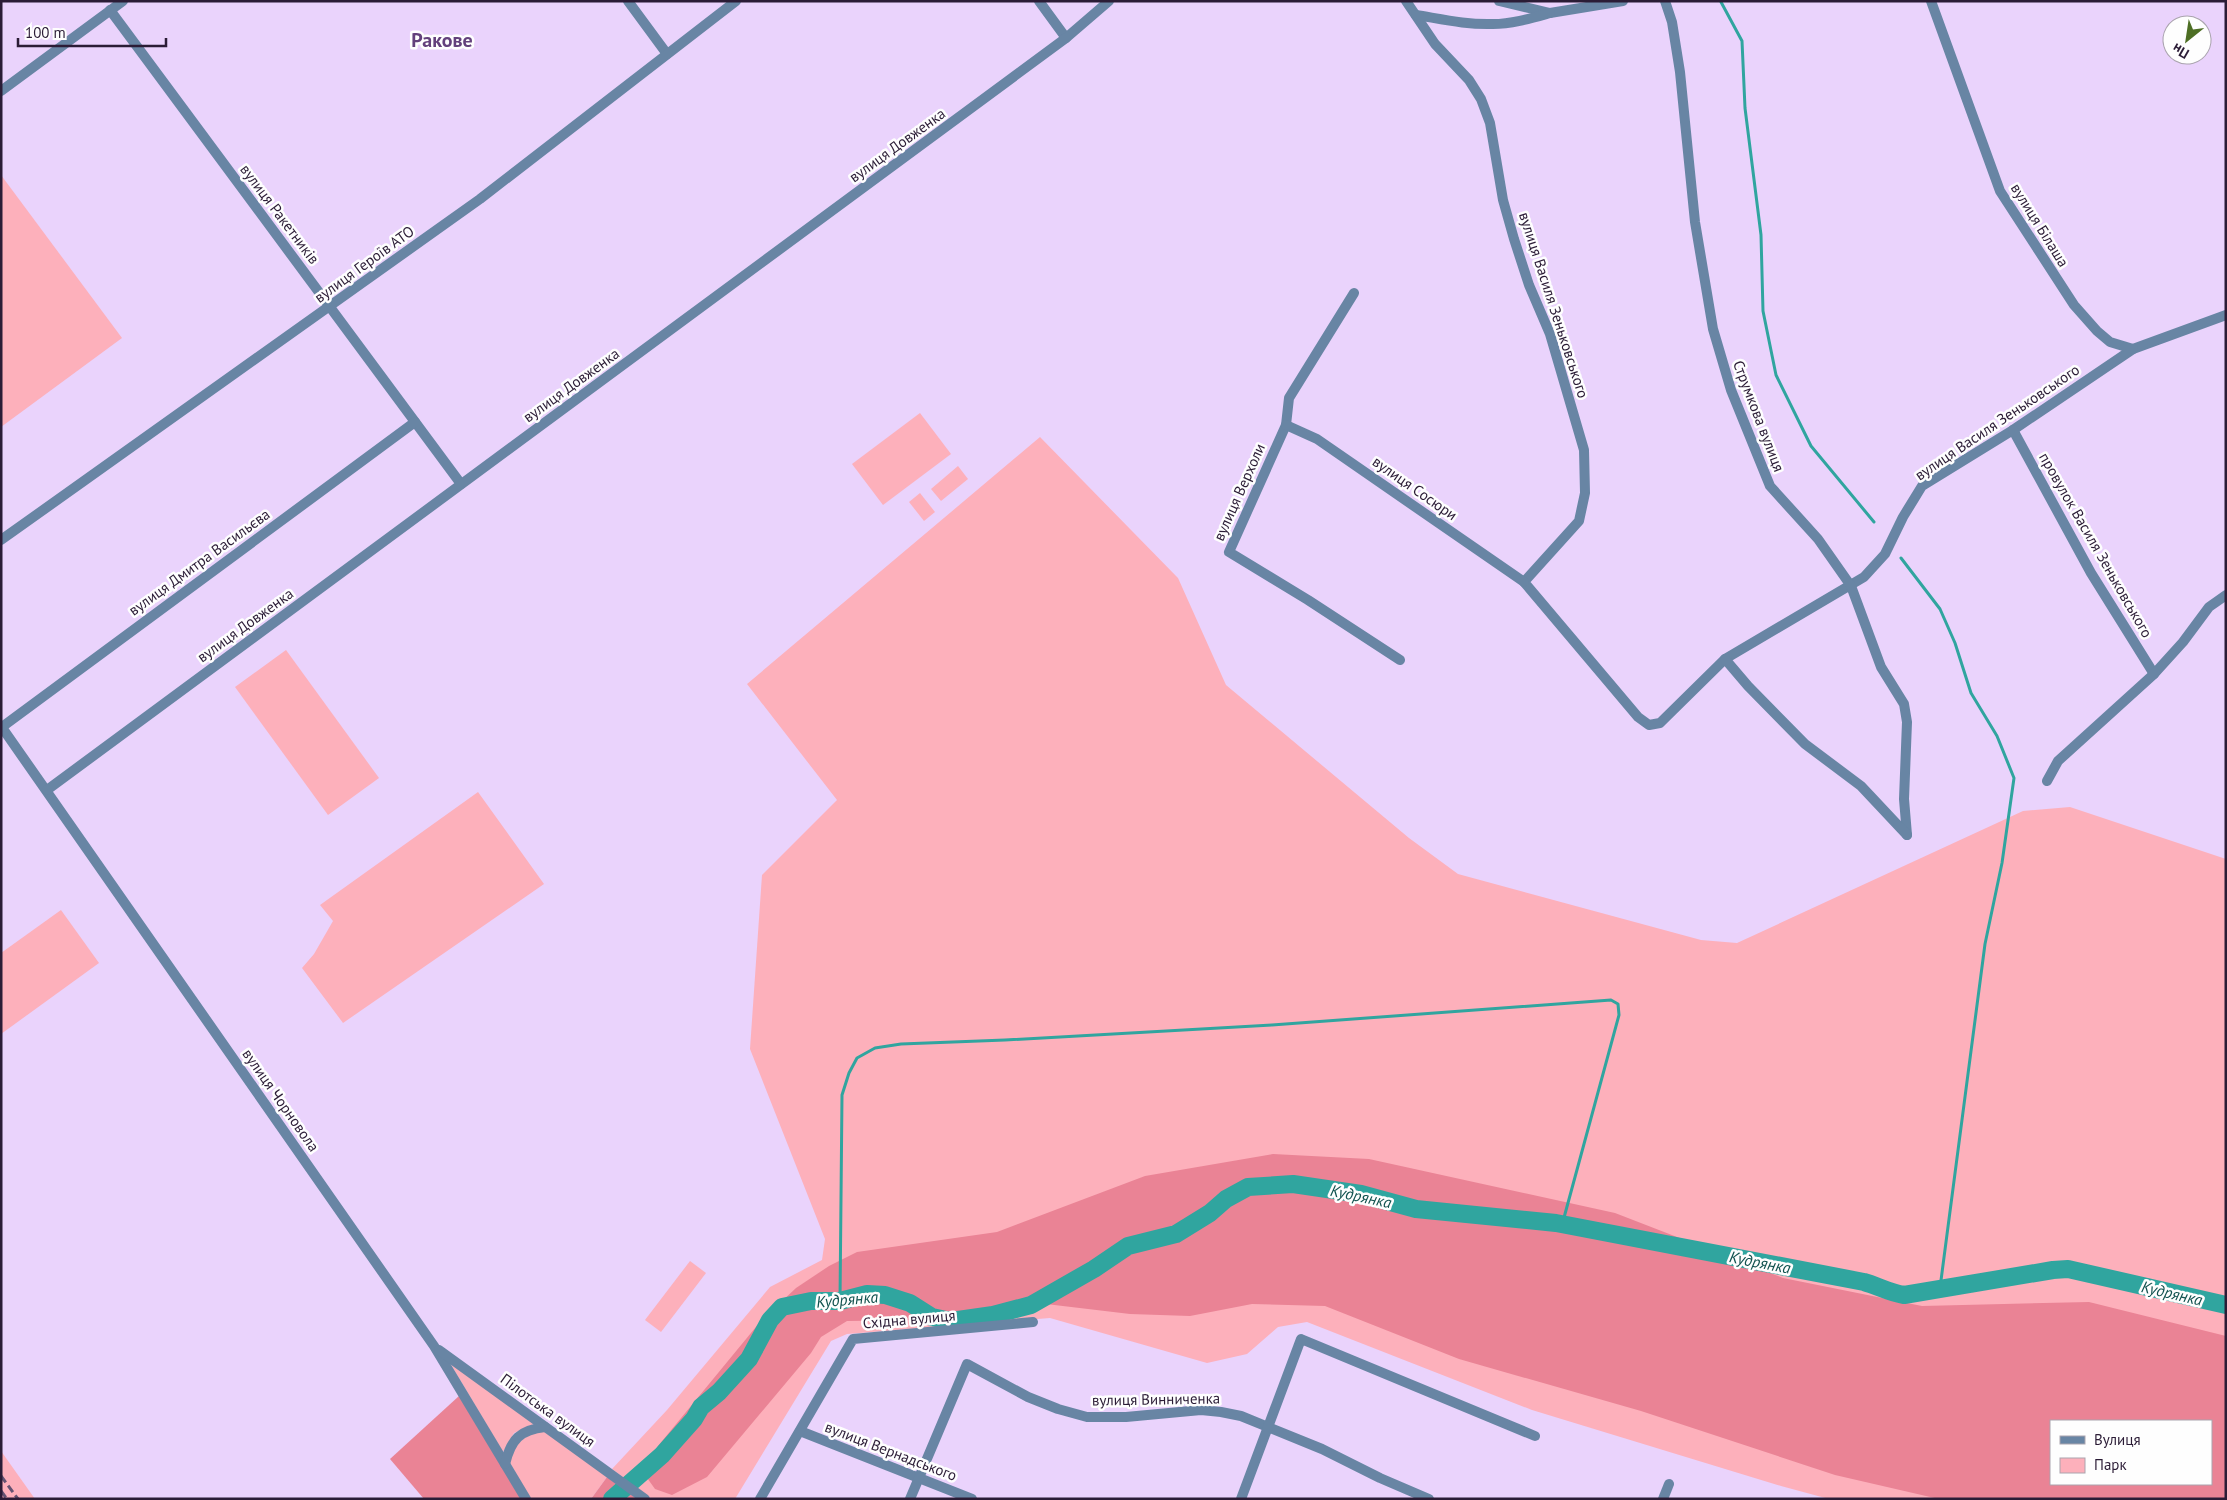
<svg xmlns="http://www.w3.org/2000/svg" width="2227" height="1500" viewBox="0 0 2227 1500" font-family="'PT Sans',sans-serif">
<style>
.green{fill:#fdb0bb;fill-rule:evenodd}
.forest{fill:#ea8395;fill-rule:evenodd}
.lines{fill:none;stroke-linecap:round;stroke-linejoin:round}
.stream{stroke:#30a59f;stroke-width:3}
.river{stroke:#30a59f;stroke-width:18}
.minor{stroke:#6885a4;stroke-width:10}
.rail{stroke:#655372;stroke-width:3;stroke-dasharray:8 4;stroke-linecap:butt}
.labels{text-anchor:middle;dominant-baseline:central;stroke-width:5;stroke-linejoin:round;paint-order:stroke}
.street-label{font-size:15px;fill:#2b1c36;stroke:#fefefe}
.water-label{font-size:16px;font-style:italic;fill:#11524f;stroke:#fefefe}
.district-label{font-size:20px;font-weight:bold;fill:#63407c;stroke:#fefefe}
</style>
<rect width="100%" height="100%" fill="#ead3fc"/>
<g class="green">
<path d="M1,175l121,163 -121,89z"/>
<path d="M920,413l31,41 -68,51 -31,-41z"/>
<path d="M1040,437l138,141 48,107 183,153 49,36 243,66 36,3 286,-132 47,-4 156,52v640h-397l-48,-13 -249,-76 -225,-88 -29,5 -31,27 -40,9 -157,-45 -203,16 -16,7 -96,158h-83l-40,-30 55,-59 103,-123 52,-27 3,-21 -75,-190 12,-174 75,-75 -90,-116zM2051,1421h160v63h-160z"/>
<path d="M958,466l10,13 -27,22 -10,-12z"/>
<path d="M920,493l15,19 -11,9 -15,-19z"/>
<path d="M286,650l93,128 -51,37 -93,-128z"/>
<path d="M478,792l66,92 -201,139 -41,-55 12,-14 19,-33 -13,-16z"/>
<path d="M61,910l38,53 -98,71v-81z"/>
<path d="M690,1261l16,12 -45,59 -16,-12z"/>
<path d="M450,1363l84,61 -20,9 -11,19z"/>
<path d="M544,1431l63,46 -16,22h-60l-21,-36c4,-19 14,-29 34,-32z"/>
<path d="M1,1451l34,48h-34z"/>
</g>
<g class="forest">
<path d="M1273,1154l96,5 246,54 168,65 139,28 167,-4 137,34v163h-287l-104,-24 -194,-64 -182,-52 -134,-53 -73,-2 -62,12 -60,-2 -84,-10 -120,16 -79,1 -26,16 -10,16 -104,124 -35,18 -17,-6 -10,-14 13,-29 102,-124 36,-34 33,-22 28,-14 140,-20 148,-56zM2051,1421h160v63h-160z"/>
<path d="M459,1396l62,103h-97l-34,-40z"/>
<path d="M607,1477l30,22h-46z"/>
</g>
<g class="lines">
<g class="stream">
<path d="M1721,2l21,39 3,67 16,127 2,76 13,64 35,71 63,76"/>
<path d="M1901,558l39,51 15,34 16,50 26,43 17,42 -12,85 -17,81 -45,344"/>
<path d="M840,1301l2,-206 7,-22 8,-15 18,-10 26,-4 104,-4 267,-15 339,-25 7,4 1,11 -57,210"/>
</g>
<path class="river" d="M612,1499l50,-44 32,-36 7,-12 18,-15 30,-33 21,-39 12,-13 29,-6h29l27,-7 18,1 25,8 22,14 19,4 42,-6 38,-10 63,-36 34,-23 48,-12 34,-21 16,-14 22,-12 45,-3 68,10 55,15 140,14 308,59c14,4 26,11 40,13l149,-25 15,-1 158,36"/>
<g class="minor">
<path d="M628,1l39,53"/>
<path d="M1039,1l27,37"/>
<path d="M1406,1l29,43 34,36 12,19 9,24 13,77 11,39 15,46 21,49 34,116 1,43 -6,28 -55,61 114,135 11,8 11,-2 65,-64 139,-82 21,-23 18,-37 19,-31 91,-56 120,-81 93,-34"/>
<path d="M1499,1l51,12 73,-12"/>
<path d="M1665,1l7,21 8,50 15,150 18,107 18,61 39,96 48,53 33,47 30,81 23,37 3,18 -3,77 3,36"/>
<path d="M1931,1l69,190 74,114 23,26 13,11 23,7"/>
<path d="M110,10l351,474"/>
<path d="M1416,15c25,4 51,10 77,9 19,0 39,-6 57,-11"/>
<path d="M1,91l122,-90"/>
<path d="M1354,293l-65,105 -3,27 -57,127 79,48 92,60"/>
<path d="M1286,425l31,14 207,143"/>
<path d="M2013,430l78,143 63,101"/>
<path d="M1,540l479,-341 256,-198"/>
<path d="M1725,659l23,27 57,58 56,42 46,49"/>
<path d="M1,726l433,620 92,153"/>
<path d="M2,727l413,-305"/>
<path d="M2047,781l11,-20 96,-87 29,-32 26,-35 17,-12"/>
<path d="M47,790l1019,-752 43,-37"/>
<path d="M439,1350l206,149"/>
<path d="M800,1431l172,68"/>
<path d="M505,1464c6,-25 15,-34 40,-37"/>
<path d="M760,1499l93,-160 180,-17"/>
<path d="M910,1499l57,-135 61,33 30,12 29,8h39l75,-7 20,2 20,4 81,33 58,29 49,21"/>
<path d="M1241,1499l60,-160 234,97"/>
<path d="M1663,1499l6,-15"/>
</g>
<g class="rail">
<path d="M1,1476l17,23"/>
<path d="M1,1491l6,8"/>
</g>
</g>
<g class="labels">
<g class="street-label">
<text transform="translate(897 145) rotate(-36)">вулиця Довженка</text>
<text transform="translate(280 214) rotate(53)">вулиця Ракетників</text>
<text transform="translate(2040 225) rotate(58)">вулиця Білаша</text>
<text transform="translate(364 264) rotate(-36)">вулиця Героїв АТО</text>
<text transform="translate(1554 305) rotate(72)">вулиця Василя Зеньковського</text>
<text transform="translate(571 385) rotate(-36)">вулиця Довженка</text>
<text transform="translate(1759 416) rotate(69)">Струмкова вулиця</text>
<text transform="translate(1997 422) rotate(-34)">вулиця Василя Зеньковського</text>
<text transform="translate(1415 488) rotate(35)">вулиця Сосюри</text>
<text transform="translate(1239 492) rotate(-66)">вулиця Верхоли</text>
<text transform="translate(2096 545) rotate(60)">провулок Василя Зеньковського</text>
<text transform="translate(199 562) rotate(-36)">вулиця Дмитра Васильєва</text>
<text transform="translate(245 625) rotate(-36)">вулиця Довженка</text>
<text transform="translate(281 1100) rotate(55)">вулиця Чорновола</text>
<text transform="translate(909 1319) rotate(-5)">Східна вулиця</text>
<text transform="translate(1156 1399) rotate(-1)">вулиця Винниченка</text>
<text transform="translate(548 1410) rotate(36)">Пілотська вулиця</text>
<text transform="translate(891 1451) rotate(21)">вулиця Вернадського</text>
</g>
<g class="water-label">
<text transform="translate(1361 1196) rotate(12)">Кудрянка</text>
<text transform="translate(1760 1262) rotate(11)">Кудрянка</text>
<text transform="translate(2172 1293) rotate(13)">Кудрянка</text>
<text transform="translate(847 1299) rotate(-5)">Кудрянка</text>
</g>
<g class="district-label">
<text x="442" y="40">Ракове</text>
</g>
</g>
<rect width="2227" height="1500" fill="none" stroke="#2b1c36" stroke-width="5"/>
<rect x="2050" y="1420" width="162" height="65" fill="#fefefe" stroke="#aaa4ae"/>
<rect x="2060" y="1436" width="25" height="8" fill="#6885a4" stroke="#aaa4ae"/>
<text x="2094" y="1445" font-size="15" fill="#2b1c36">Вулиця</text>
<rect x="2060" y="1458" width="25" height="15" fill="#fdb0bb" stroke="#aaa4ae"/>
<text x="2094" y="1470" font-size="15" fill="#2b1c36">Парк</text>
<g transform="translate(2187 40) rotate(210)"><circle r="24" fill="#fefefe" stroke="#aaa4ae"/>
<path d="M0-4L9 19L0 12L-9 19Z" fill="#4d6e24"/>
<text y="-8" font-size="14" font-weight="bold" text-anchor="middle" fill="#2b1c36">Пн</text>
</g>
<path d="M18 38v8h148v-8" fill="none" stroke="#2b1c36" stroke-width="2.5"/>
<text x="25" y="38" font-size="15" fill="#2b1c36" stroke="#fefefe" stroke-width="4" paint-order="stroke">100 m</text>
</svg>
